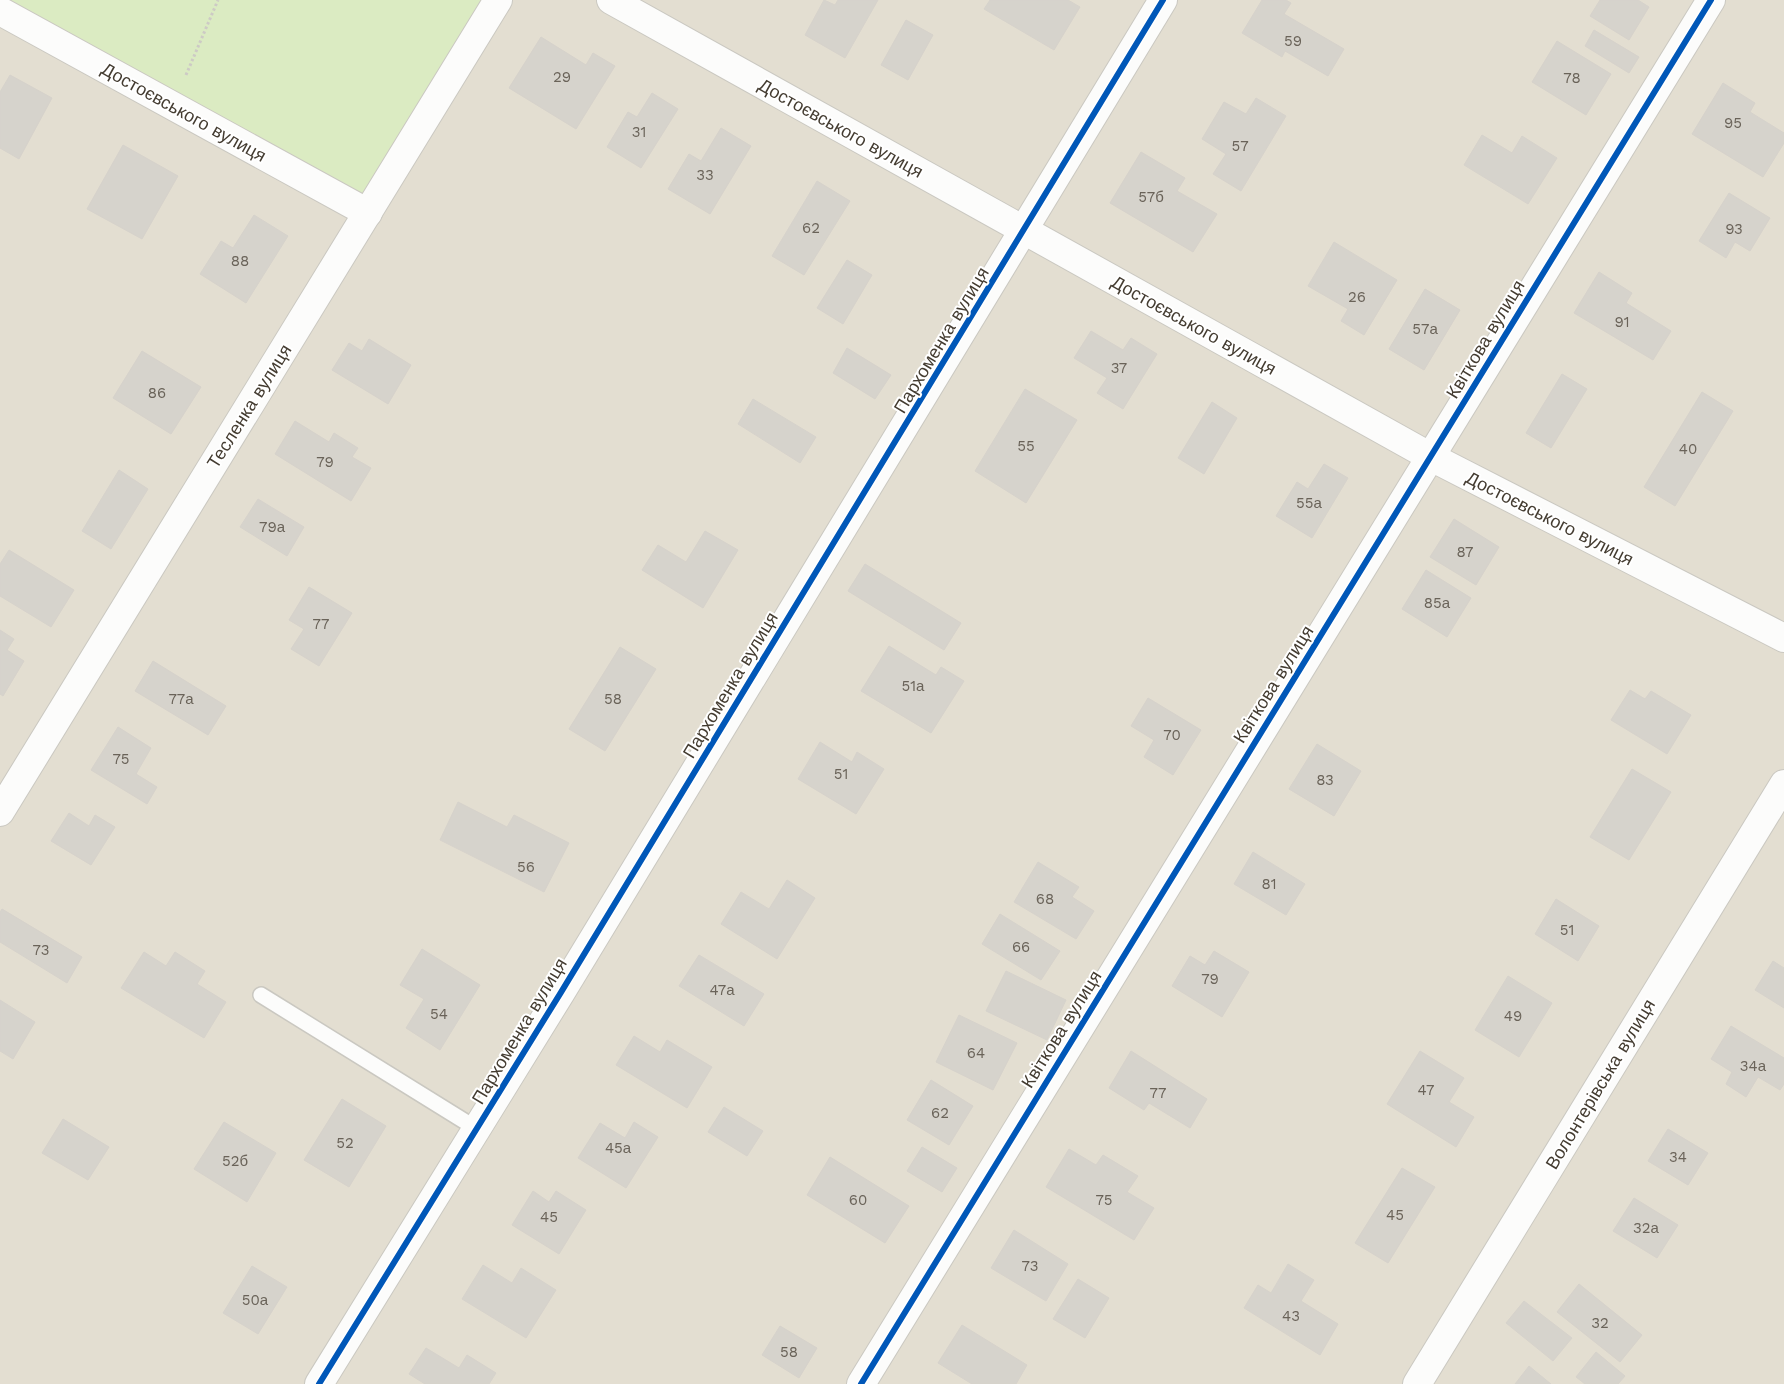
<svg xmlns="http://www.w3.org/2000/svg" width="1784" height="1384" viewBox="0 0 1784 1384" font-family="'Work Sans',sans-serif">
<style>
.residential{fill:#e3ded1}
.green{fill:#dbebc2}
.building{fill:#d6d3cc;stroke:#d6d2cb}
.lines{fill:none;stroke-linecap:round;stroke-linejoin:round}
.service-casing{stroke:#cac8c1;stroke-width:18}
.minor-casing{stroke:#cac8c1;stroke-width:30}
.path{stroke:#cdcac5;stroke-width:3;stroke-dasharray:2.5 2.5;stroke-linecap:butt}
.service{stroke:#fcfcfb;stroke-width:15}
.minor{stroke:#fcfcfb;stroke-width:28}
.cycleway-casing{stroke:#fff;stroke-width:9}
.cycleway{stroke:#0057b8;stroke-width:6}
.labels{text-anchor:middle;dominant-baseline:central;stroke-width:4;stroke-linejoin:round;paint-order:stroke}
.number-label{font-size:15px;fill:#6a6359}
.street-label{font-size:18px;fill:#443c31;stroke:#fff}
</style>
<rect width="100%" height="100%" fill="#eeece5"/>
<rect class="residential" x="0" y="0" width="1784" height="1384"/>
<path class="green" d="M0,0h489l-124,203z"/>
<g class="building">
<path d="M824,0l11,5 3,-5h40l-33,58 -40,-23z"/>
<path d="M990,0h78l12,7 -26,43 -70,-41z"/>
<path d="M1262,0h24l5,3 -7,11 60,35 -16,27 -43,-25 -3,6 -40,-24z"/>
<path d="M1600,0h38l11,7 -20,33 -39,-24z"/>
<path d="M906,20l27,15 -25,45 -27,-15z"/>
<path d="M1594,30l45,27 -10,16 -44,-27z"/>
<path d="M541,37l45,28 7,-12 22,13 -39,63 -67,-41z"/>
<path d="M1557,41l54,33 -25,41 -54,-33z"/>
<path d="M10,75l42,23 -33,61 -19,-11v-56z"/>
<path d="M1723,83l32,20 -5,9 34,21v10l-21,34 -71,-43z"/>
<path d="M652,93l26,16 -37,59 -34,-21 21,-35 9,5z"/>
<path d="M1256,98l30,18 -45,75 -28,-17 13,-20 -24,-15 22,-37 22,12z"/>
<path d="M721,128l30,18 -41,68 -42,-25 21,-35 12,7z"/>
<path d="M1482,135l30,18 10,-17 35,22 -29,46 -64,-39z"/>
<path d="M123,145l55,31 -36,63 -55,-30z"/>
<path d="M1141,152l44,26 -8,13 40,23 -24,38 -83,-49z"/>
<path d="M817,181l33,20 -46,74 -32,-19z"/>
<path d="M1729,193l41,25 -20,33 -15,-9 -9,16 -27,-17z"/>
<path d="M254,215l34,21 -42,67 -46,-29 21,-33 12,7z"/>
<path d="M1334,242l63,38 -33,55 -23,-14 7,-12 -40,-23z"/>
<path d="M847,260l25,15 -29,49 -26,-16z"/>
<path d="M1599,272l33,21 -6,10 45,28 -18,29 -79,-47z"/>
<path d="M1425,289l35,21 -36,60 -35,-21z"/>
<path d="M1091,331l32,19 8,-12 26,16 -34,55 -26,-16 10,-15 -33,-20z"/>
<path d="M369,339l42,26 -23,39 -56,-34 17,-27 13,8z"/>
<path d="M847,348l44,27 -16,24 -42,-26z"/>
<path d="M142,351l59,36 -30,47 -58,-36z"/>
<path d="M1562,374l25,15 -36,59 -25,-15z"/>
<path d="M1025,389l52,31 -51,83 -51,-32z"/>
<path d="M1702,392l31,19 -58,95 -31,-19z"/>
<path d="M753,399l63,38 -16,26 -62,-39z"/>
<path d="M1212,402l25,16 -33,56 -26,-16z"/>
<path d="M295,421l34,21 5,-9 24,15 -6,9 19,11 -20,33 -76,-47z"/>
<path d="M1324,464l24,14 -36,60 -36,-22 21,-34 11,7z"/>
<path d="M119,470l29,19 -37,60 -29,-18z"/>
<path d="M258,499l46,28 -17,29 -47,-29z"/>
<path d="M1454,519l45,28 -23,38 -46,-28z"/>
<path d="M705,531l33,19 -35,58 -61,-38 16,-25 28,17z"/>
<path d="M9,550l65,40 -23,37 -51,-31v-32z"/>
<path d="M865,564l96,59 -17,27 -96,-59z"/>
<path d="M1426,570l45,28 -24,39 -45,-28z"/>
<path d="M309,587l43,26 -33,53 -28,-17 13,-20 -15,-9z"/>
<path d="M0,630l14,9 -7,11 17,11 -21,35 -3,-2z"/>
<path d="M889,646l47,29 5,-8 23,14 -33,52 -70,-42z"/>
<path d="M620,647l36,22 -51,82 -36,-22z"/>
<path d="M153,661l73,45 -18,29 -73,-44z"/>
<path d="M1630,690l15,9 6,-8 40,24 -24,39 -56,-34z"/>
<path d="M1148,698l53,32 -28,45 -29,-18 10,-17 -23,-14z"/>
<path d="M118,727l33,21 -15,26 21,13 -10,17 -56,-34z"/>
<path d="M820,742l32,20 5,-10 27,17 -28,45 -58,-35z"/>
<path d="M1317,744l44,27 -27,45 -45,-27z"/>
<path d="M1632,769l39,23 -42,68 -39,-23z"/>
<path d="M458,802l49,25 7,-12 55,28 -25,49 -104,-52z"/>
<path d="M69,813l20,13 6,-11 20,12 -24,38 -40,-24z"/>
<path d="M1253,852l52,32 -19,31 -52,-31z"/>
<path d="M1038,862l41,25 -7,10 22,14 -18,28 -62,-37z"/>
<path d="M787,880l28,18 -38,61 -56,-35 20,-32 28,17z"/>
<path d="M1556,899l43,27 -21,35 -43,-27z"/>
<path d="M2,909l80,48 -15,26 -67,-41v-30z"/>
<path d="M1000,914l60,37 -19,29 -59,-36z"/>
<path d="M422,949l58,36 -40,65 -34,-22 18,-29 -24,-14z"/>
<path d="M1214,951l35,21 -27,45 -50,-31 18,-30 15,9z"/>
<path d="M144,952l22,14 9,-14 30,19 -8,13 29,18 -22,36 -83,-50z"/>
<path d="M699,955l65,39 -20,32 -65,-40z"/>
<path d="M1773,961l11,7v40l-29,-18z"/>
<path d="M1006,971l60,29 -19,40 -61,-29z"/>
<path d="M1508,976l44,27 -33,54 -44,-27z"/>
<path d="M0,1000l35,22 -22,37 -13,-8z"/>
<path d="M959,1015l58,28 -24,47 -57,-28z"/>
<path d="M1731,1026l53,32v26l-4,6 -22,-13 -12,20 -20,-13 6,-12 -21,-13z"/>
<path d="M634,1036l26,16 7,-12 45,27 -25,41 -71,-43z"/>
<path d="M1131,1051l76,48 -17,29 -41,-25 -5,7 -35,-22z"/>
<path d="M1420,1051l44,27 -15,24 25,15 -18,30 -69,-43z"/>
<path d="M931,1080l42,26 -24,39 -42,-25z"/>
<path d="M342,1099l44,27 -37,61 -45,-27z"/>
<path d="M724,1107l39,24 -16,25 -39,-24z"/>
<path d="M63,1119l46,28 -21,33 -46,-27z"/>
<path d="M224,1122l52,31 -29,49 -53,-33z"/>
<path d="M634,1122l24,15 -32,51 -48,-30 22,-35 25,15z"/>
<path d="M1668,1129l40,24 -20,32 -40,-24z"/>
<path d="M922,1147l35,21 -15,24 -35,-21z"/>
<path d="M1069,1149l27,16 7,-10 35,21 -11,16 27,16 -20,32 -88,-53z"/>
<path d="M830,1157l79,49 -24,37 -78,-48z"/>
<path d="M1402,1168l33,19 -47,76 -33,-20z"/>
<path d="M533,1191l16,11 7,-11 30,19 -27,44 -47,-29z"/>
<path d="M1634,1198l44,27 -21,33 -44,-27z"/>
<path d="M1014,1230l54,34 -22,37 -55,-33z"/>
<path d="M1288,1264l26,16 -13,21 37,23 -18,31 -76,-47 14,-23 13,8z"/>
<path d="M483,1265l29,18 9,-15 35,22 -30,48 -64,-39z"/>
<path d="M252,1266l35,21 -29,47 -35,-21z"/>
<path d="M1078,1279l31,19 -24,40 -32,-19z"/>
<path d="M1579,1284l63,51 -22,27 -63,-50z"/>
<path d="M1524,1301l48,37 -19,23 -47,-38z"/>
<path d="M962,1325l65,40 -11,19h-44l-34,-21z"/>
<path d="M780,1326l37,22 -18,30 -37,-23z"/>
<path d="M426,1348l33,20 8,-13 29,18 -7,11h-64l-16,-10z"/>
<path d="M1596,1352l29,24 -7,8h-33l-9,-7z"/>
<path d="M1529,1366l22,18h-36z"/>
</g>
<g class="lines">
<defs>
<path id="service" d="M261,995l216,134"/>
<g id="minor">
<path d="M611,0l820,457 353,181"/>
<path d="M0,11l368,202"/>
<path d="M0,812l498,-812"/>
<path d="M319,1384c285,-459 566,-920 844,-1384"/>
<path d="M861,1384l850,-1384"/>
<path d="M1417,1384l367,-600"/>
</g>
</defs>
<use href="#service" class="service-casing"/>
<use href="#minor" class="minor-casing"/>
<path class="path" d="M186,75l32,-75"/>
<use href="#service" class="service"/>
<use href="#minor" class="minor"/>
<defs>
<g id="cycleway">
<path d="M319,1384c285,-459 566,-920 844,-1384"/>
<path d="M861,1384l850,-1384"/>
</g>
</defs>
<use href="#cycleway" class="cycleway-casing"/>
<use href="#cycleway" class="cycleway"/>
</g>
<g class="labels">
<g class="number-label">
<text x="1293" y="41">59</text>
<text x="562" y="77">29</text>
<text x="1572" y="78">78</text>
<text x="1733" y="123">95</text>
<text x="639" y="132">31</text>
<text x="1240" y="146">57</text>
<text x="705" y="175">33</text>
<text x="1151" y="197">57б</text>
<text x="811" y="228">62</text>
<text x="1734" y="229">93</text>
<text x="240" y="261">88</text>
<text x="1357" y="297">26</text>
<text x="1622" y="322">91</text>
<text x="1425" y="329">57а</text>
<text x="1119" y="368">37</text>
<text x="157" y="393">86</text>
<text x="1026" y="446">55</text>
<text x="1688" y="449">40</text>
<text x="325" y="462">79</text>
<text x="1309" y="503">55а</text>
<text x="272" y="527">79а</text>
<text x="1465" y="552">87</text>
<text x="1437" y="603">85а</text>
<text x="321" y="624">77</text>
<text x="913" y="686">51а</text>
<text x="181" y="699">77а</text>
<text x="613" y="699">58</text>
<text x="1172" y="735">70</text>
<text x="121" y="759">75</text>
<text x="841" y="774">51</text>
<text x="1325" y="780">83</text>
<text x="526" y="867">56</text>
<text x="1269" y="884">81</text>
<text x="1045" y="899">68</text>
<text x="1567" y="930">51</text>
<text x="1021" y="947">66</text>
<text x="41" y="950">73</text>
<text x="1210" y="979">79</text>
<text x="722" y="990">47а</text>
<text x="439" y="1014">54</text>
<text x="1513" y="1016">49</text>
<text x="976" y="1053">64</text>
<text x="1753" y="1066">34а</text>
<text x="1426" y="1090">47</text>
<text x="1158" y="1093">77</text>
<text x="940" y="1113">62</text>
<text x="345" y="1143">52</text>
<text x="618" y="1148">45а</text>
<text x="1678" y="1157">34</text>
<text x="235" y="1161">52б</text>
<text x="858" y="1200">60</text>
<text x="1104" y="1200">75</text>
<text x="1395" y="1215">45</text>
<text x="549" y="1217">45</text>
<text x="1646" y="1228">32а</text>
<text x="1030" y="1266">73</text>
<text x="255" y="1300">50а</text>
<text x="1291" y="1316">43</text>
<text x="1600" y="1323">32</text>
<text x="789" y="1352">58</text>
</g>
<g class="street-label">
<text transform="translate(184 112) rotate(29)">Достоєвського вулиця</text>
<text transform="translate(841 128) rotate(29)">Достоєвського вулиця</text>
<text transform="translate(1194 325) rotate(29)">Достоєвського вулиця</text>
<text transform="translate(1485 339) rotate(-59)">Квіткова вулиця</text>
<text transform="translate(941 340) rotate(-59)">Пархоменка вулиця</text>
<text transform="translate(249 406) rotate(-58)">Тесленка вулиця</text>
<text transform="translate(1550 518) rotate(27)">Достоєвського вулиця</text>
<text transform="translate(1273 684) rotate(-58)">Квіткова вулиця</text>
<text transform="translate(730 685) rotate(-59)">Пархоменка вулиця</text>
<text transform="translate(1061 1029) rotate(-58)">Квіткова вулиця</text>
<text transform="translate(519 1031) rotate(-59)">Пархоменка вулиця</text>
<text transform="translate(1600 1084) rotate(-59)">Волонтерівська вулиця</text>
</g>
</g>
</svg>
